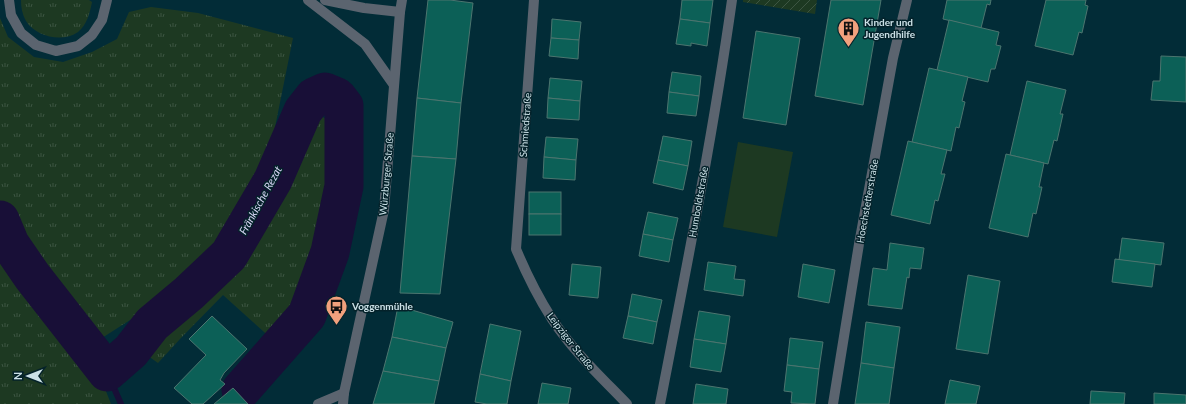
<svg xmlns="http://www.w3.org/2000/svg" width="1186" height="404" viewBox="0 0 1186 404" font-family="Lato,sans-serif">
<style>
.grass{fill:url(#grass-tufts)}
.garden{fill:url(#garden-furrows)}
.pitch{fill:#1d3922}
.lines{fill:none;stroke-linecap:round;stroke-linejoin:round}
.stream{stroke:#180f37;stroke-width:6}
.river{stroke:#180f37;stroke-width:39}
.building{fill:#0c6057;stroke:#4c756f}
.minor{stroke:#5b646f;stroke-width:10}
.labels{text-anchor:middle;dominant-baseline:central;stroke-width:3;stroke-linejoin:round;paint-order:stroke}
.poi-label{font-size:10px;font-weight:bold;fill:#cbe0e6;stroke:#04222a;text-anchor:start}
.street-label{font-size:10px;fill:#cbe0e6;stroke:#04222a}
.water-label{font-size:11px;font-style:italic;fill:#d7d5f4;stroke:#04222a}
</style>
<defs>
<pattern id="grass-tufts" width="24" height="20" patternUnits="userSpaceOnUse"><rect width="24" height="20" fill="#1d3922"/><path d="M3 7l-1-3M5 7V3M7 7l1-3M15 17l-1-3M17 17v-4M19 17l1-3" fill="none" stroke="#3c5542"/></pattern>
<pattern id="garden-furrows" width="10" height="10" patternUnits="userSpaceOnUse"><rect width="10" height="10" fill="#1d3922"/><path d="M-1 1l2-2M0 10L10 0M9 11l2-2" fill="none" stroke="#3c5542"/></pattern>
</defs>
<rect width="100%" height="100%" fill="#022c37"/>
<g class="grass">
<path d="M21,0h68l3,2c-2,10 -5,23 -14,30 -15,11 -42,5 -52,-11 -4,-7 -5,-14 -5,-21z"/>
<path d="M151,7l47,6 95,25 -21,104 -50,103 -34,38 -108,69 20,24 11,28h-111v-386l8,19 26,20 29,5 29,-10 25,-13 12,-27z"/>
<path d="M321,116l10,6 -1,12 6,43 -39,134 -24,29 -50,-45 -43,44 -22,24 -17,-12 85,-78 26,-27 58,-122z"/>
</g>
<path class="garden" d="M743,0h74l-2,14 -72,-12z"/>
<path class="pitch" d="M738,142l55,10 -16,85 -54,-10z"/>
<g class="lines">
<path class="stream" d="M107,372l14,32"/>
<path class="river" d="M0,220l10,24 22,32 75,96 24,-21 21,-27 37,-31 40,-38 44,-75 30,-69 11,-14 11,-5 12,5 7,9v80l-14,66 -23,63 -66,75"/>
</g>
<g class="building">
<path d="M428,0h22l23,3 -12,100 -44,-5z"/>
<path d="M682,0h31l-3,23 -30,-4z"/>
<path d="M831,0h50l-18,105 -48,-9z"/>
<path d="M947,0h44l-1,5 -3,-1 -6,24 -38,-9z"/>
<path d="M1046,0h40l-1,5 3,1 -6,27 -3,-1 -6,23 -38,-9z"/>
<path d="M552,19l29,3 -2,18 -28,-2z"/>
<path d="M680,19l30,4 -3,23 -16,-3v3l-15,-2z"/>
<path d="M949,20l50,12 -3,13 5,1 -6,23h-4l-3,13 -51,-12z"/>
<path d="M756,31l44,7 -14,87 -43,-7z"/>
<path d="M551,38l28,2 -1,19 -29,-3z"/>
<path d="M1161,56l25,1v45l-35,-2 2,-19h7z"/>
<path d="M929,68l39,9 -6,24 3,1 -6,26 -3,-1 -5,24 -39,-9z"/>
<path d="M672,72l29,4 -2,20 -30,-4z"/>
<path d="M550,78l32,3 -2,20 -32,-3z"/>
<path d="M1027,81l39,9 -6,24h3l-6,27 -3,-1 -6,24 -38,-9z"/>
<path d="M669,92l30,4 -3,20 -29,-3z"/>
<path d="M417,98l44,5 -5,56 -44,-3z"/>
<path d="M548,98l32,3 -1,19 -32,-2z"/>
<path d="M663,136l29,5 -4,25 -30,-6z"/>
<path d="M546,137l32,2 -2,21 -32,-3z"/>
<path d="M908,141l39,9 -6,24h4l-7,27 -3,-1 -5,24 -39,-9z"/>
<path d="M1006,154l38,9 -5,24h3l-6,27 -3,-1 -5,24 -39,-9z"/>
<path d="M412,156l44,3 -16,135 -40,-1z"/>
<path d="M544,157l32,3 -1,20 -32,-2z"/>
<path d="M658,160l30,6 -5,24 -30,-7z"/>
<rect x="529" y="192" width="32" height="22"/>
<path d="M648,212l30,6 -5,22 -30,-6z"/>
<rect x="529" y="214" width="32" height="21"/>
<path d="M643,234l30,6 -4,22 -30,-6z"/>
<path d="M1122,238l42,5 -3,22 -42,-5z"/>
<path d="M890,243l34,5 -3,21 -11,-1 -1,10 -2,-1 -5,32 -34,-4 5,-37 14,2z"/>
<path d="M1115,259l40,5 -3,23 -40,-5z"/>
<path d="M708,262l28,4 -2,13 11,1 -2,16 -39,-6z"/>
<path d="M572,264l29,3 -3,31 -29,-3z"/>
<path d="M803,264l32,6 -6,33 -31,-6z"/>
<path d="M968,275l32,6 -12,73 -32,-5z"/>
<path d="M632,294l30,6 -5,22 -29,-6z"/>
<path d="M398,306l55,16 -7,26 -54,-11z"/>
<path d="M699,311l31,5 -4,28 -32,-5z"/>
<path d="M212,316l35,33 -23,24 -4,7 5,4 -22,20h-11l-18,-16 32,-33 -17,-16z"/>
<path d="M628,316l29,6 -4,22 -30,-6z"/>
<path d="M866,322l34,5 -6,41 -33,-5z"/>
<path d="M490,324l31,7 -10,50 -31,-7z"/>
<path d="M392,337l54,11 -7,33 -56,-10z"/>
<path d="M790,338l33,4 -4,27 -32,-4z"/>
<path d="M694,339l32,5 -5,28 -31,-5z"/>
<path d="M861,363l33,5 -5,36h-34z"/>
<path d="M787,365l32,4 -4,35 -24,-1 1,-11 -8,-1z"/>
<path d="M383,371l56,10 -5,23h-61z"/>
<path d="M480,374l31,7 -4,23h-20l-12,-2z"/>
<path d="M950,380l30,6 -4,18h-31z"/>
<path d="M542,383l29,5 -3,16h-30z"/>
<path d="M696,384l32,5 -2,15h-33z"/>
<path d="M233,388l15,16h-34z"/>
<path d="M1091,391l34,2 -1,11h-34z"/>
<path d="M1154,393l32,2v9h-32z"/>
</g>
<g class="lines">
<g class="minor">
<path d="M9,0l2,15 10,18 15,12 20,6 22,-5 14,-11 10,-15 5,-20"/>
<path d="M308,0l57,44 29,41"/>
<path d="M325,0l39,8 36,4"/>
<path d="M534,0l-18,249c10,24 22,48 36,70 21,32 49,58 75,85"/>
<path d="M318,404l26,-11"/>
<path d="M343,404l1,-11 40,-183 16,-198 2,-12"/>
<path d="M660,404c26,-134 53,-269 72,-404"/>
<path d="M833,404l26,-160 34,-186 14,-58"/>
</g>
</g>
<defs>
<symbol id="building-pin" viewBox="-11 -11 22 30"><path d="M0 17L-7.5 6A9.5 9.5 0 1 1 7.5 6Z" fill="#f1a17d" stroke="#04222a"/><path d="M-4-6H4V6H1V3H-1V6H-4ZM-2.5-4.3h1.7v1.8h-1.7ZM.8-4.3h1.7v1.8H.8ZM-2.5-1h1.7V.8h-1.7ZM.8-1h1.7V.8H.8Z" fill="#111"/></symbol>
<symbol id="bus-pin" viewBox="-11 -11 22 30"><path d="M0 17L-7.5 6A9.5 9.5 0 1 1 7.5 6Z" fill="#f1a17d" stroke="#04222a"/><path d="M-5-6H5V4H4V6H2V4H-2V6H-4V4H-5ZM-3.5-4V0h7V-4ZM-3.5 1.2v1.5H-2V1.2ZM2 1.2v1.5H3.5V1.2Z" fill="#111"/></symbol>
</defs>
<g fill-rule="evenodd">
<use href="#building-pin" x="836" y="16" width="25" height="34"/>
<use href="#bus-pin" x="324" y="294" width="25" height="34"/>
</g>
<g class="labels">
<g class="poi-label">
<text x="864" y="22">Kinder und<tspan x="864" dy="12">Jugendhilfe</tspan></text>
<text x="352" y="306">Voggenmühle</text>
</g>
<g class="street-label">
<text transform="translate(525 125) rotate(-86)">Schmiedstraße</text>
<text transform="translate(386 174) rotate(-85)">Würzburger Straße</text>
<text transform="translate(867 201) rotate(-80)">Hoechstetterstraße</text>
<text transform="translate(698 202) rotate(-80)">Humboldtstraße</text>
<text transform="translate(571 341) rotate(52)">Leipziger Straße</text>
</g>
<g class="water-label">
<text transform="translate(260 200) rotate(-61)">Fränkische Rezat</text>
</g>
</g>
<g transform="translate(28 376) rotate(270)" stroke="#04222a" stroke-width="3" paint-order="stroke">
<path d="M0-3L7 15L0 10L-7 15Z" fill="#cbe0e6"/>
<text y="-6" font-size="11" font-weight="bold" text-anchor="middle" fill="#cbe0e6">N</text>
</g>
</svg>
